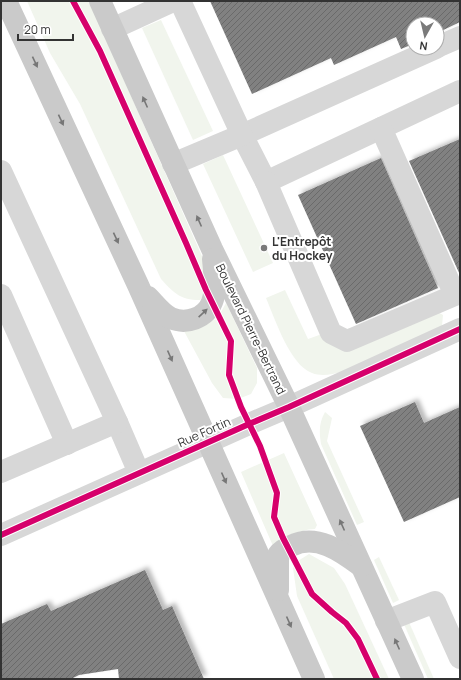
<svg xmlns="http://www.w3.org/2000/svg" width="461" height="680" viewBox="0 0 461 680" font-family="Manrope,sans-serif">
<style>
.grass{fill:#f1f5ed}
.building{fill:url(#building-hatch);filter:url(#shadow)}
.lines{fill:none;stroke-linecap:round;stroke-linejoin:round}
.minor{stroke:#d7d7d7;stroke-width:22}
.major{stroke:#cacaca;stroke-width:22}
.cycleway-casing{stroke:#fff;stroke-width:8}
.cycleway{stroke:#d6006c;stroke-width:6}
.oneway{fill:#777}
.poi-dot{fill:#7a7a7a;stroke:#fff;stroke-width:1.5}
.labels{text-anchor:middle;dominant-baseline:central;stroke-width:4;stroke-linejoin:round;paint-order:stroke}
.poi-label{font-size:12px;font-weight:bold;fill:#333;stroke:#fff;text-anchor:start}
.street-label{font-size:12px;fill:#333;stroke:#fff}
</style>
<defs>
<pattern id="building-hatch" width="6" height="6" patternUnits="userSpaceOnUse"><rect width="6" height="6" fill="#818181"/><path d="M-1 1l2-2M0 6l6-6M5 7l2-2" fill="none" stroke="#6a6a6a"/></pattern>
<filter id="shadow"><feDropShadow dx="3.5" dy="-3.5" stdDeviation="2" flood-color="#0004"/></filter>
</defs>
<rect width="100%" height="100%" fill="#fff"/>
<g class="grass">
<path d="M27,1h62l116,262 -1,33 -4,4c-20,0 -26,-7 -39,-21l-81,-175 -30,-51z"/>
<path d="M161,20l52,111 -20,9 -51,-112z"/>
<path d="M223,155l50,108 -20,9 -50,-108z"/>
<path d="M285,290l23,49 14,-5 114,-23 7,4 -1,11 -100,46c-10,2 -20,5 -30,1 -22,-8 -37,-54 -46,-75z"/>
<path d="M226,303l31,65v15l-6,11 -13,5 -15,-1 -11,-15 -34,-63 23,4 16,-5z"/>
<path d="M325,412l7,6 -5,23 37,81 -7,3 -36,-81c-2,-13 -2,-21 4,-32z"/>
<path d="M284,453l33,72 -2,4c-18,1 -27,7 -42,17l-32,-74z"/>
<path d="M309,554l25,14 11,16 44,95h-55l-37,-83 -4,-28 5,-7z"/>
<path d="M379,557l20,43 -6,3 -19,-43z"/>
<path d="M408,620l26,59h-6l-25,-57z"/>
</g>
<g class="building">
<path d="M210,1h250v21l-23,11v-9h-24v20l-12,5 -5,-12 -62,28 -3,-7 -79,36z"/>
<path d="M460,139v136l-51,-114z"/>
<path d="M381,158l57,130 -82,36 -58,-129z"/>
<path d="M415,402l9,21 36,-16v90l-56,25 -44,-96z"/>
<path d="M145,570l18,40 9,-4 32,73h-85l-1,-10 -39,6 -8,4h-70v-55l46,-20 4,7z"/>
</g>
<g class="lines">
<g class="minor">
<path d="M112,29l61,-28"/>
<path d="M437,47l23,-10"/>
<path d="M436,48l-194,87 24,47 194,-91"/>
<path d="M173,164l69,-29 -62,-134"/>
<path d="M1,171l116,251 22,51"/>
<path d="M266,182l65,151 16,8 108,-46 -74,-167"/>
<path d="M1,295l66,149"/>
<path d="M1,472l116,-50"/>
<path d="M1,535l248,-111 40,-17 171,-78"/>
<path d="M386,621l49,-19 25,56"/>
</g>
<g class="major">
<path d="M6,1l132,284 176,394"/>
<path d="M100,1l112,248 77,158 124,272"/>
<path d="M148,297c7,7 14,17 23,21 15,7 35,0 41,-16 5,-12 2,-30 1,-43"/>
<path d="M278,590v-35c3,-4 8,-7 13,-9 25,-13 50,5 70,20"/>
</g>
<defs>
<g id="cycleway">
<path d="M73,1l27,50 86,192 20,47 25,51 -2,34 12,32 19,39 17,47 -3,24 9,21 29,56 20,18 14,11 12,16 19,40"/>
<path d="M1,535l248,-111 40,-17 171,-78"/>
</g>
</defs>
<use href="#cycleway" class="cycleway-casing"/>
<use href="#cycleway" class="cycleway"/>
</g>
<defs><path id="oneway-solid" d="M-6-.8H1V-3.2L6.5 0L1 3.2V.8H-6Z"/></defs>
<g class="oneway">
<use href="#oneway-solid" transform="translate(35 62) rotate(65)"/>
<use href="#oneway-solid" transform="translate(145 102) rotate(-114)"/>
<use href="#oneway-solid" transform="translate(61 120) rotate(65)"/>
<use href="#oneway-solid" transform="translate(199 221) rotate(-114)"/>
<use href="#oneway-solid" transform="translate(116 238) rotate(65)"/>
<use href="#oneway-solid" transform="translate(203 313) rotate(-43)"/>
<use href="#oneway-solid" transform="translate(170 356) rotate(66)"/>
<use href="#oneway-solid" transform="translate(224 478) rotate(66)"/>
<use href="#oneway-solid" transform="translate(342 525) rotate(-114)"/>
<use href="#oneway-solid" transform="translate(289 622) rotate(66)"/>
<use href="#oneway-solid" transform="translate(397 644) rotate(-114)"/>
</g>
<circle class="poi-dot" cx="264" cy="248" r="4"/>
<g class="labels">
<g class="poi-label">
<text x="272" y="241">L'Entrepôt<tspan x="272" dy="14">du Hockey</tspan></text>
</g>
<g class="street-label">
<text transform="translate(251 329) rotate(64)">Boulevard Pierre-Bertrand</text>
<text transform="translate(204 432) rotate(-24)">Rue Fortin</text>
</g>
</g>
<rect width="461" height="680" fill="none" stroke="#333333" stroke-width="4"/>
<g transform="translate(425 36) rotate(188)"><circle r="19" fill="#ffffff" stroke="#adadad"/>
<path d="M0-3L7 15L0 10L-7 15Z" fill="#7a7a7a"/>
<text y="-6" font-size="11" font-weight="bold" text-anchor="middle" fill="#333333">N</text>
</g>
<path d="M18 34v6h55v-6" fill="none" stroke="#333333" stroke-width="2"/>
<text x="24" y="34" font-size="12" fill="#333333" stroke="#ffffff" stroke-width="3" paint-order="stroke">20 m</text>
</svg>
